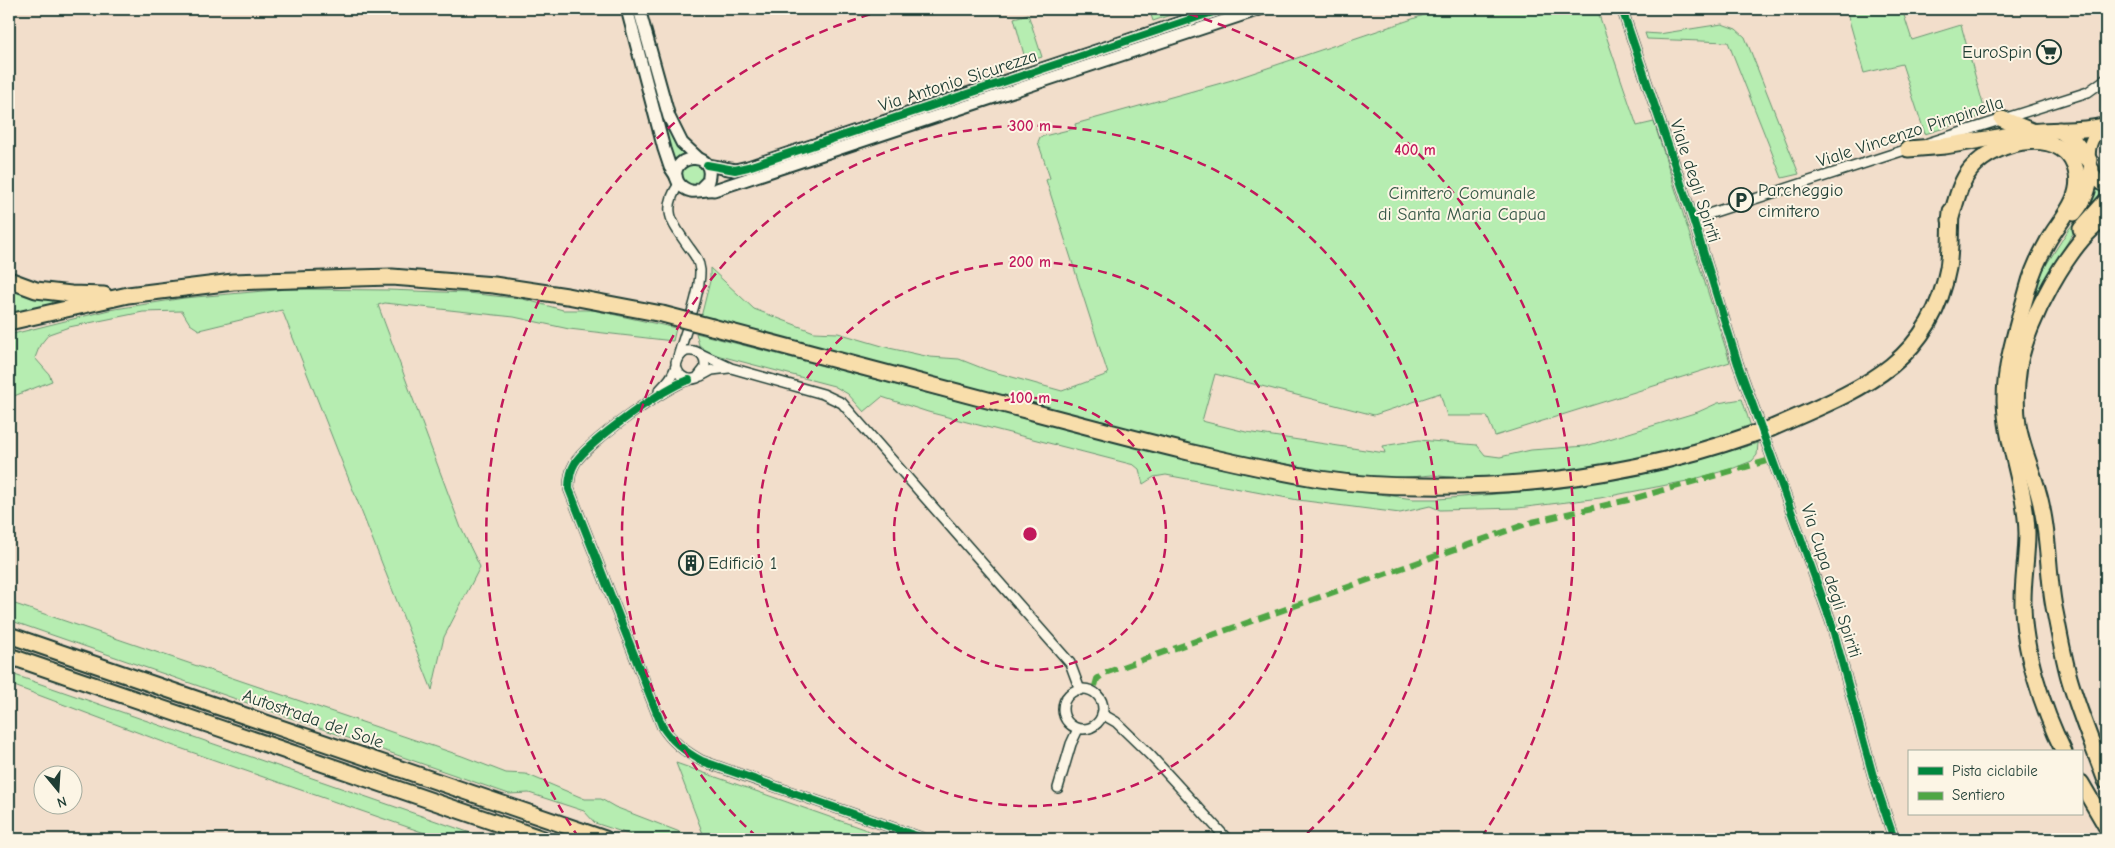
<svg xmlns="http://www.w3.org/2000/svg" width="2115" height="848" viewBox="0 0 2115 848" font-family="'Comic Neue',sans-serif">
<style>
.green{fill:#b6edb1;stroke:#6a9572}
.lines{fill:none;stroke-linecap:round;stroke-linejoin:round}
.street-casing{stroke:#1f3d34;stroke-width:12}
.secondary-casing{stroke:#1f3d34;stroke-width:15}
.primary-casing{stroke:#1f3d34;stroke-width:16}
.highway-casing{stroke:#1f3d34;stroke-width:19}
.street{stroke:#fcf5e5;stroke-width:9}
.secondary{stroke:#fcf5e5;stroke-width:11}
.primary{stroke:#f8deab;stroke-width:12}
.highway{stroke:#f8deab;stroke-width:15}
.highway-bridge-casing{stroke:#1f3d34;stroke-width:19;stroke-linecap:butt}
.highway-bridge{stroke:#f8deab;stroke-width:15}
.quiet{stroke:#4fa644;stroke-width:6;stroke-dasharray:12 6;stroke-linecap:butt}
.cycleway-casing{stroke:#fcf5e5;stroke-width:11}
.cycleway{stroke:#00873e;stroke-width:8}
.ring{fill:none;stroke:#c2185b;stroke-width:2.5;stroke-dasharray:9 6}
.labels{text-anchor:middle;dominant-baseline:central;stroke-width:4;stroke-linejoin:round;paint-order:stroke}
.poi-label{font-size:18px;fill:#1f3d34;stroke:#fcf5e5;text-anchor:start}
.street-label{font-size:18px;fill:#1f3d34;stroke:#fcf5e5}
.park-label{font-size:18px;fill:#365747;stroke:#fcf5e5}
.centre{fill:#c2185b;stroke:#fcf5e5;stroke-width:2.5}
.ring-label{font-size:15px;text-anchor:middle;font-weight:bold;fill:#c2185b;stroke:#fcf5e5;stroke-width:4;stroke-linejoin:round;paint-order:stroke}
</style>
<rect width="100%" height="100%" fill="#f2decb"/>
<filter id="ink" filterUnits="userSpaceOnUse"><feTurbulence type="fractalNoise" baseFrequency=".02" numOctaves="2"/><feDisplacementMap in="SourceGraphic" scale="10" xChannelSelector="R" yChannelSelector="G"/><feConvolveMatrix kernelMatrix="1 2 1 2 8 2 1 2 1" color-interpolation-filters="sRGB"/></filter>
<g filter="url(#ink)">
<g class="green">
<path d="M1149,9h29l1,3 -26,9z"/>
<path d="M1442,9h155l40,117 17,-4 76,240 -235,74 -8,-20h-40l-7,-23 -66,22 -159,-41 -13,47 44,11 139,21 -2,-7 36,-6 58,5 8,10 15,2 31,-7 55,-4 112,-34 20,-9 24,-4 9,28 -72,23 -71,15 -94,13 -42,2 -40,-5 -44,4 -21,-3 -73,-8 -93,-19 -500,-132 9,-36v-13l44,41 60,23 24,1 51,15 41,9 29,2 28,11 75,21 46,-17 -62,-194 4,-2 -12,-36 2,-5 36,-9 -1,-4 157,-44z"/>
<path d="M1846,9h56l10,31 49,-15 25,90 -61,19 -23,-70 -38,9z"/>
<path d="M1028,14l14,43 -16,5 -12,-44z"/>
<path d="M1722,24l14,5 9,8 54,137 -17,4 -54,-136 -81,-3 -2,-6 14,1z"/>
<path d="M665,127l20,28 -11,11z"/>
<circle cx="693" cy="174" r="11"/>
<path d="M2096,187l9,9 -34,40 -41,74 11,-37 28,-44 19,-23z"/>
<path d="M9,288l44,12v4l-44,11z"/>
<path d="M287,289l101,1 79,3 56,6 40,11h30l83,18 -3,13 -104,-12 -55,-12 -129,-14 -7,2 83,223 19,39 -36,70 -12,53 -150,-380 -83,20 -9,-6 -8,-13 -39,1 -74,15 -20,7 -9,11 -5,13 14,16 3,7 -43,17v-63l100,-25 75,-12z"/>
<path d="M696,333l489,127 67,15 161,24h26l115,-10 75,-12 56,-13 73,-21 -1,12 -5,6 -18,7 -47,13 -87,17 -82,10 -78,2 -10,-4 -30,7 -102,-13 -132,-25 -12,2 -11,7 -4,-15 -5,-4 -206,-53 -46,-15 -18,15 -16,-18 -14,-8 -125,-33 -10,-8z"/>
<path d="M9,602l453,154 44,17 20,1 59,25h16l14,8 83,32h-55l-48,-16 -11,-12 -55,-18 -20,1 -500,-174z"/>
<path d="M9,673l479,166h-46l-268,-93 -165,-62z"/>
<path d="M676,763l216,76h-187z"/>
</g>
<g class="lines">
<defs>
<g id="street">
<path d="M1622,9l71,210 45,145 93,258 42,154 21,63"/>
<path d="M1928,143l160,-51 18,-13"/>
<path d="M1693,219l218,-71"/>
<path d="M701,354l30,14 92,26 19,9 228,260 10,27"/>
<path d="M678,357c6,-22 23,-65 22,-87 -1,-10 -6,-16 -12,-24 -16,-23 -27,-36 -9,-62"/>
<path d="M701,376l11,-6 17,-2"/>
<path d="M689,380c-22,5 -103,64 -114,83 -5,8 -6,18 -6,26l93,237c10,16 23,26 40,35l223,78"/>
<path d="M659,391c4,-5 10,-10 13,-16 6,-9 3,-18 14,-24 12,-2 20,5 19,17l-8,10c-12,4 -21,-3 -21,-16"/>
<circle cx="1083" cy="709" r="20"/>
<path d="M1102,714l14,8 35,34 76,83"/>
<path d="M1058,788l13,-44 7,-15"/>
</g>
<g id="secondary">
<path d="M627,9l37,140 6,18 6,9"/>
<path d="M639,9l30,108 13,26 16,15"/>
<path d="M707,165l28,5 13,-3 474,-158"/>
<path d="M700,189l8,-8c10,-35 -44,-25 -30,1 2,4 8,8 13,9 7,1 16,-2 23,-1l546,-181"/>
</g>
<path id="primary" d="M2106,124c-23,14 -23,49 0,63"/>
<g id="highway">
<path d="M2002,119l30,12"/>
<path d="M2059,130l14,10 16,20"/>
<path d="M2010,137c31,-11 62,-3 93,-11"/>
<path d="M1908,149l37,-3 72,-12"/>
<path d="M2074,213c12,-14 16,-27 17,-44"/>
<path d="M2106,218c-37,23 -79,104 -87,147 -3,20 -4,40 -1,60 5,29 19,55 24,84 7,32 6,66 12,98 5,24 9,50 16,74 10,34 24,67 36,100"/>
<path d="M1950,220c6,-17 9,-37 21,-51 25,-30 96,-45 106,5 5,26 -18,47 -29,67 -9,16 -16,31 -20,47 -10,37 -23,74 -23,112 1,45 21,88 22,133 0,23 -4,45 -4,67 -1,47 20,110 41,152"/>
<path d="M2081,229l25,-28"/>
<path d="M9,280l27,10 35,4 33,1"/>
<path d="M9,322l119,-27 105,-13 123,-4 36,-1 102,8 73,11 95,18"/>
<path d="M712,327c107,28 214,56 321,85 95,25 190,51 287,67 33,5 68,7 101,7 114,2 225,-14 332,-52"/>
<path d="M1772,428c81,-36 158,-61 176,-160 3,-19 2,-38 3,-57"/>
<path d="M9,635l596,204"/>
<path d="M9,656l534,183"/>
<path d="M2081,783l25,43"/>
</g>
</defs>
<use href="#street" class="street-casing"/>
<use href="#secondary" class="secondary-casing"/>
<use href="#primary" class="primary-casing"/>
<use href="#highway" class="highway-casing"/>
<use href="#street" class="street"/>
<use href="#secondary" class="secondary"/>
<use href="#primary" class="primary"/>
<use href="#highway" class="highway"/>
<defs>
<g id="highway-bridge">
<path d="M662,314l50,13"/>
<path d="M1753,434l19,-6"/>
</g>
</defs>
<use href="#highway-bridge" class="highway-bridge-casing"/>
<use href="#highway-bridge" class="highway-bridge"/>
<path class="quiet" d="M1095,686l2,-7 8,-6 427,-151 96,-22 146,-41"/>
<defs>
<g id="cycleway">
<path d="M1622,9l71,210 45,145 93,258 42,154 21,63"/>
<path d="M707,165l28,5 13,-3 474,-158"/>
<path d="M689,380c-22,5 -103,64 -114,83 -5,8 -6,18 -6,26l93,237c10,16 23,26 40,35l223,78"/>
</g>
</defs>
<use href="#cycleway" class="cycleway-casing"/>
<use href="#cycleway" class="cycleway"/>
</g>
</g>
<g class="ring">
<circle cx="1030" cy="534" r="136"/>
<circle cx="1030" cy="534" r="272"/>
<path d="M757 837A408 408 0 1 1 1303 837"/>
<path d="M579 838A544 544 0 0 1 885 10M1175 10A544 544 0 0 1 1481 838"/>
</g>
<defs>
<symbol id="supermarket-ring" viewBox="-11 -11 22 22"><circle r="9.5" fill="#fcf5e5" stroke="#1f3d34" stroke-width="1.5"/><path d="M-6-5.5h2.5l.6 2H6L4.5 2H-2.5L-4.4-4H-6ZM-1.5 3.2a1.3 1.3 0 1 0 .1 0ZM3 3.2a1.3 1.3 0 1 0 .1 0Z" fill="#1f3d34"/></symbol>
<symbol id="parking-ring" viewBox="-11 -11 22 22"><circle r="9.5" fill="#fcf5e5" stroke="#1f3d34" stroke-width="1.5"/><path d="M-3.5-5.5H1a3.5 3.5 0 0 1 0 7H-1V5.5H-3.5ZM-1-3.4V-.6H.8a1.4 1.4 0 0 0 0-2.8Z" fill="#1f3d34"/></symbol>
<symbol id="building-ring" viewBox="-11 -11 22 22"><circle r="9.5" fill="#fcf5e5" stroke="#1f3d34" stroke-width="1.5"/><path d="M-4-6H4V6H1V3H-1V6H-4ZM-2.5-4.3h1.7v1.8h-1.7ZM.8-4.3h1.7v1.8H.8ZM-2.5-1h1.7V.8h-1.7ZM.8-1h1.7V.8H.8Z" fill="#1f3d34"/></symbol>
</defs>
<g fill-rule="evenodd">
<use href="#supermarket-ring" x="2035" y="38" width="28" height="28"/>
<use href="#parking-ring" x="1727" y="186" width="28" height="28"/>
<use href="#building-ring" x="677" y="549" width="28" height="28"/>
</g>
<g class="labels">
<g class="poi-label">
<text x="2032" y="52" text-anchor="end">EuroSpin</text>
<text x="1758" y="190">Parcheggio<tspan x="1758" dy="21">cimitero</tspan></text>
<text x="708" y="563">Edificio 1</text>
</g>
<g class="street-label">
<text transform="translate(958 81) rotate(-18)">Via Antonio Sicurezza</text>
<text transform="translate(1910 132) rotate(-18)">Viale Vincenzo Pimpinella</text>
<text transform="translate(1695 181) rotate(72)">Viale degli Spiriti</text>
<text transform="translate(1831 581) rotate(72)">Via Cupa degli Spiriti</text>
<text transform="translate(313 719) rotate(19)">Autostrada del Sole</text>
</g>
<g class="park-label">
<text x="1462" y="193">Cimitero Comunale<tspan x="1462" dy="21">di Santa Maria Capua</tspan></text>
</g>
</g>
<circle cx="1030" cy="534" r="8" class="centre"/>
<g class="ring-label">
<text x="1030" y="131">300 m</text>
<text x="1415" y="155">400 m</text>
<text x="1030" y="267">200 m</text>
<text x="1030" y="403">100 m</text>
</g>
<rect width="2115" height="848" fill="none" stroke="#fcf5e5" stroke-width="30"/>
<rect x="15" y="15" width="2085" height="818" fill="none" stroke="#1f3d34" stroke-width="2" filter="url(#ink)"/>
<rect x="1908" y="750" width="175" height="65" fill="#fcf5e5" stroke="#a4ab9e"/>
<rect x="1918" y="767" width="25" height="8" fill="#00873e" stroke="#a4ab9e"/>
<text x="1952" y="776" font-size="15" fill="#1f3d34">Pista ciclabile</text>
<rect x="1918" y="792" width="25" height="8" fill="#4fa644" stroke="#a4ab9e"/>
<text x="1952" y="800" font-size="15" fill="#1f3d34">Sentiero</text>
<g transform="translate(58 790) rotate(162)"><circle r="24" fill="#fcf5e5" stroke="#a4ab9e"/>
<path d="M0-4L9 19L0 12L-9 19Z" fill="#1f3d34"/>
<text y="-8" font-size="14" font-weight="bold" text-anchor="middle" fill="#1f3d34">N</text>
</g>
</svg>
